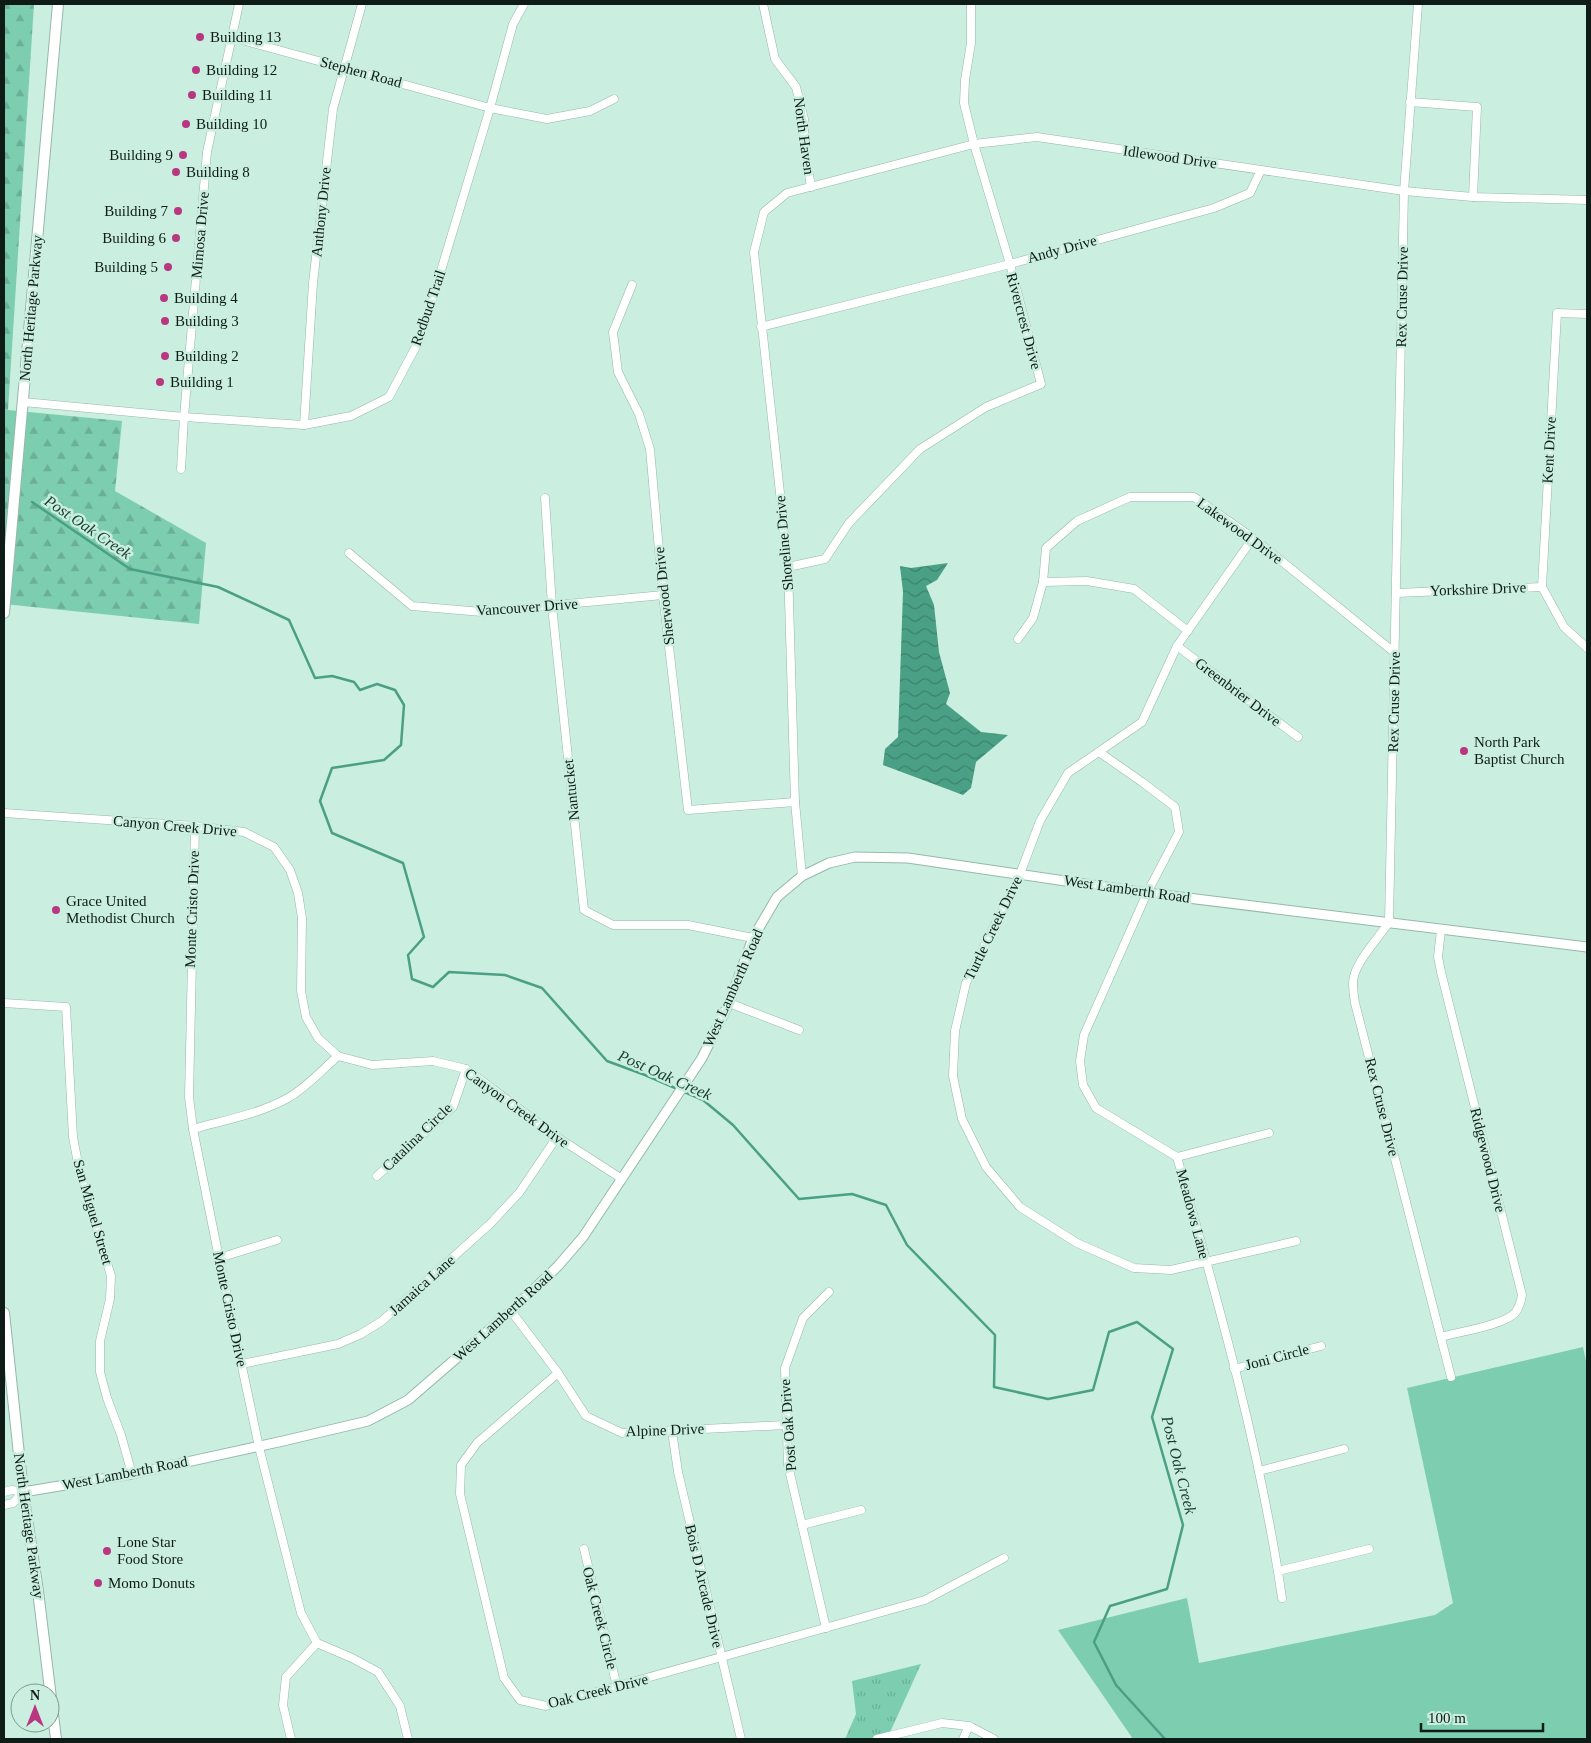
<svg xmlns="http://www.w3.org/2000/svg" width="1591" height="1743" viewBox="0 0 1591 1743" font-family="Georgia,serif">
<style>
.grass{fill:url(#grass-tufts)}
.forest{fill:url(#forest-firs)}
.green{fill:#7dcdb1}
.water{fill:url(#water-waves)}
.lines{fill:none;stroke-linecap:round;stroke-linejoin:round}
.stream{stroke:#4aa085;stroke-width:2.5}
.minor-casing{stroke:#95b8ab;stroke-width:9}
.tertiary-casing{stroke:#95b8ab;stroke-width:11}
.secondary-casing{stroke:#95b8ab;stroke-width:12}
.minor{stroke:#fff;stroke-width:8}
.tertiary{stroke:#fff;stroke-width:9}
.secondary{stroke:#fff;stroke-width:10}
.poi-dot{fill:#b93780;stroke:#caeee0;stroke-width:2}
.labels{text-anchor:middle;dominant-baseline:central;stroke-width:5;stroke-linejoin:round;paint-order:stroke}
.poi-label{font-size:15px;fill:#0e1b16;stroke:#caeee0;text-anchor:start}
.street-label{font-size:15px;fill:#0e1b16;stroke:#caeee0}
.water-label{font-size:16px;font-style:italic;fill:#1a4034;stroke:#caeee0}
</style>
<defs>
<pattern id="grass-tufts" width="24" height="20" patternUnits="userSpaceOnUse" patternTransform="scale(1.25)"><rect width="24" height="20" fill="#7dcdb1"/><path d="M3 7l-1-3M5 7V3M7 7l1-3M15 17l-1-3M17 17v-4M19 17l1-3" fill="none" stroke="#6baf98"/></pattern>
<pattern id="forest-firs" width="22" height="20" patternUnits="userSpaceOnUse" patternTransform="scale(1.25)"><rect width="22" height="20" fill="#7dcdb1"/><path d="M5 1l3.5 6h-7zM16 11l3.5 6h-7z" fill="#6baf98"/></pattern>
<pattern id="water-waves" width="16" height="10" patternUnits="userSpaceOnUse" patternTransform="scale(1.25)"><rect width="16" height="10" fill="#4aa085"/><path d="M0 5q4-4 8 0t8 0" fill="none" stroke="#3c826c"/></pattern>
</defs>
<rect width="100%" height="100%" fill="#caeee0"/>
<path class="grass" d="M921,1664l-34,75h-42l11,-25 -4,-33z"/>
<path class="forest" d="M4,4h30l-26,406 114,11 -7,70 91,52 -7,81 -195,-20z"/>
<path class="green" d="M1583,1347l4,19v373h-454l-75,-109 129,-32 12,65 236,-48 18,-12 -46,-215z"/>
<path class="water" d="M948,563l-11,17 -11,6 8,19 5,47 11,41 -4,11 35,28 27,3 -32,27 -5,26 -8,7 -80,-30 2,-16 13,-12 5,-145 -3,-26 11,2z"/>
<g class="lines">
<path class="stream" d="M32,502l98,67 88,18 71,33 26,58 17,-2 22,6 6,8 17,-6 18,6 9,15 -3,40 -17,15 -52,8 -12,33 12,32 71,30 21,74 -16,18 4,24 21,8 16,-15 56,3 37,13 65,73 38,14 58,25 30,25 66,74 53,-5 34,11 21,40 88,90 -1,52 54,12 45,-9 16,-58 28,-10 36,27 -21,68 31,108 -16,64 -57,17 -16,36 22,43 49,54"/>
<defs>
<g id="minor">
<path d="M763,4l12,55 21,28 8,32v25l7,43"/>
<path d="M1418,4l-14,187 -15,731c-11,17 -36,42 -36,61 0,7 1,14 2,20l96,374"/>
<path d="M231,37l259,71 57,11 43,-8 24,-12"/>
<path d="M1410,102l67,5 -4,90"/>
<path d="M632,285l-19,47 5,40 21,42 11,35 13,146 25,215 107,-8"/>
<path d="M761,327l249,-63 204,-56 36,-15 11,-23"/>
<path d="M23,402l161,15 120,8 47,-9 38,-19 32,-60 69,-229 23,-84 11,-20"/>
<path d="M304,425l9,-142 20,-174 29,-105"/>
<path d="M181,469l3,-52 23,-265 32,-148"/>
<path d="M545,498l7,108 32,304 29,15h75l65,13"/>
<path d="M1253,538l-76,108 -35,76 -74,51 -28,48 -20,53 -54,109 -11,48 -2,45 9,43 24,48 34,40 57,36 57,25 37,2 125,-29"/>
<path d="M349,553l63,53 70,6 181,-17"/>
<path d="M788,567l37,-8 24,-36 71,-74 66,-42 55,-23 -31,-120 -36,-120 -10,-41 1,-23 6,-37v-39"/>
<path d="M1043,582l44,-1 47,8 54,42"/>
<path d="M1542,587l15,-274 30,1"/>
<path d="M1542,587l22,40 23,21"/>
<path d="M1396,593l146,-6"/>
<path d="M1018,639l15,-21 10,-36 3,-34 31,-27 53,-24h64l59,41 142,115"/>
<path d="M1177,646l121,91"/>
<path d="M1099,752l43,30 33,25 4,25 -32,61 -63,142 -4,26 3,24 13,23 81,49c41,145 83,291 105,441"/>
<path d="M4,813l191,13 49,6 30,15 16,23 8,23 4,25 -1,73 5,26 12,21 20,18 34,9 61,-4 33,8 91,68 65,42"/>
<path d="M195,826l-6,271 4,32 26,129 40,189 42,166 16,30 35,15 26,14 22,34 8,33"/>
<path d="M802,876l-7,-74 -7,-235 -34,-315 10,-40 23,-19 187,-49 63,-7 367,54 69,6 114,3"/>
<path d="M4,1003l62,4 7,130 7,37 31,102 -1,23 -10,42v31l7,26 14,37 11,39"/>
<path d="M729,1003l70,27"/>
<path d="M193,1129c32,-9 66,-15 95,-31 19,-11 34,-28 50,-42"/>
<path d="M1177,1157l92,-24"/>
<path d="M377,1176l76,-69 13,-38"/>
<path d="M219,1258l58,-18"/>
<path d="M511,1311l47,62 28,43 36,17 164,-8"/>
<path d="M1441,1337c18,-5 63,-12 74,-24 4,-5 6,-12 7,-18l-81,-323 -3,-15 3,-27"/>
<path d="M242,1364l96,-20 23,-10 21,-13 108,-97 29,-31 38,-56"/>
<path d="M1234,1369l87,-23"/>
<path d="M558,1373l-81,70 -16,22 -1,29 44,184 16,22 26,6 379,-106 79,-42"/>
<path d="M672,1431l6,41 63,267"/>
<path d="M1259,1471l85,-22"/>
<path d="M4,1492l8,-2 11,2"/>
<path d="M4,1505l9,-2 10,-11"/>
<path d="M802,1525l59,-15"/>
<path d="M584,1549l33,138"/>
<path d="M1278,1571l91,-22"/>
<path d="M826,1628l-38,-163 -3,-97 18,-50 26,-26"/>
<path d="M291,1739l-8,-34 3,-28 31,-34"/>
<path d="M877,1739l65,-16 27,3 25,13"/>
<path d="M963,1739l6,-13"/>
</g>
<path id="tertiary" d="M23,1492l109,-18 151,-33 85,-20 40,-21 103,-89 47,-45 25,-29 119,-179 27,-55 24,-65 24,-41 25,-21 27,-13 26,-6 53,1 239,35 440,54"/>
<g id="secondary">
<path d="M4,613l54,-609"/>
<path d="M4,1313l19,179 15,99 18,148"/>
</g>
</defs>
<use href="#minor" class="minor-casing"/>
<use href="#tertiary" class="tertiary-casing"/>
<use href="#secondary" class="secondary-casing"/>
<use href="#minor" class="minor"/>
<use href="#tertiary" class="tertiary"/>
<use href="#secondary" class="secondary"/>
</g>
<g class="poi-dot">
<circle cx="200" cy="37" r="5"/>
<circle cx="196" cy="70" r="5"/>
<circle cx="192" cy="95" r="5"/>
<circle cx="186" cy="124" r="5"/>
<circle cx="183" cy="155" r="5"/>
<circle cx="176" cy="172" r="5"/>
<circle cx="178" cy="211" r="5"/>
<circle cx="176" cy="238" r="5"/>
<circle cx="168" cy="267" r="5"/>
<circle cx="164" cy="298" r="5"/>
<circle cx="165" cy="321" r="5"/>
<circle cx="165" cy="356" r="5"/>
<circle cx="160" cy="382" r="5"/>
<circle cx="1464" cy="751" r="5"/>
<circle cx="56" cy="910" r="5"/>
<circle cx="107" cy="1551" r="5"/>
<circle cx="98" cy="1583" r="5"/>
</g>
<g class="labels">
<g class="poi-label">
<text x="210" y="37">Building 13</text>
<text x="206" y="70">Building 12</text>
<text x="202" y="95">Building 11</text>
<text x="196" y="124">Building 10</text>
<text x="173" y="155" text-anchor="end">Building 9</text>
<text x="186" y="172">Building 8</text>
<text x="168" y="211" text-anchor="end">Building 7</text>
<text x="166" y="238" text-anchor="end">Building 6</text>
<text x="158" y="267" text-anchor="end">Building 5</text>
<text x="174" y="298">Building 4</text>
<text x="175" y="321">Building 3</text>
<text x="175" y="356">Building 2</text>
<text x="170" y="382">Building 1</text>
<text x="1474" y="742">North Park<tspan x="1474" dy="17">Baptist Church</tspan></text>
<text x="66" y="901">Grace United<tspan x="66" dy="17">Methodist Church</tspan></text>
<text x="117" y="1542">Lone Star<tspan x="117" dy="17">Food Store</tspan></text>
<text x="108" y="1583">Momo Donuts</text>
</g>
<g class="street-label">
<text transform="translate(361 72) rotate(15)">Stephen Road</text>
<text transform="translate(804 136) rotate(82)">North Haven</text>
<text transform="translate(1170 157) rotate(8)">Idlewood Drive</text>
<text transform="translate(321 212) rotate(-84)">Anthony Drive</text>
<text transform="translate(200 235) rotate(-85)">Mimosa Drive</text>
<text transform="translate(1062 249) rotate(-15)">Andy Drive</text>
<text transform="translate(1402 297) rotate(-89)">Rex Cruse Drive</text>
<text transform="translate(31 308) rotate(-85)">North Heritage Parkway</text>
<text transform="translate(428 308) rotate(-71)">Redbud Trail</text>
<text transform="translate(1024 321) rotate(75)">Rivercrest Drive</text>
<text transform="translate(1549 450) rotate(-87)">Kent Drive</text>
<text transform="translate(1240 531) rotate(36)">Lakewood Drive</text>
<text transform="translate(784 543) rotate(-95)">Shoreline Drive</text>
<text transform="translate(1478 589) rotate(-2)">Yorkshire Drive</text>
<text transform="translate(664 596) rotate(-96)">Sherwood Drive</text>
<text transform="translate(527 607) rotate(-4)">Vancouver Drive</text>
<text transform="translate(1238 692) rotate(37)">Greenbrier Drive</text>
<text transform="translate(1394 702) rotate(-89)">Rex Cruse Drive</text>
<text transform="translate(571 790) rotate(-96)">Nantucket</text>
<text transform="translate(175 826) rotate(5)">Canyon Creek Drive</text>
<text transform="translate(1127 889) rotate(8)">West Lamberth Road</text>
<text transform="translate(192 909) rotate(-88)">Monte Cristo Drive</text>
<text transform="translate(993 928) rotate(-64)">Turtle Creek Drive</text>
<text transform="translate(733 988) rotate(-66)">West Lamberth Road</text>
<text transform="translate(1382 1107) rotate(76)">Rex Cruse Drive</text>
<text transform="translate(517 1108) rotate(36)">Canyon Creek Drive</text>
<text transform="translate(417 1137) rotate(-44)">Catalina Circle</text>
<text transform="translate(1488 1160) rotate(76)">Ridgewood Drive</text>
<text transform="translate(93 1212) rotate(74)">San Miguel Street</text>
<text transform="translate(1193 1214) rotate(75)">Meadows Lane</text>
<text transform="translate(422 1285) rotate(-42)">Jamaica Lane</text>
<text transform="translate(230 1309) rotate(78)">Monte Cristo Drive</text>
<text transform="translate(503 1316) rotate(-42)">West Lamberth Road</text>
<text transform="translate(1277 1357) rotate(-15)">Joni Circle</text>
<text transform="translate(788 1425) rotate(-94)">Post Oak Drive</text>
<text transform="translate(665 1430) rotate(-2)">Alpine Drive</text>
<text transform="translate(125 1473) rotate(-11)">West Lamberth Road</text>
<text transform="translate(29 1526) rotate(82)">North Heritage Parkway</text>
<text transform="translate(704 1586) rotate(77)">Bois D Arcade Drive</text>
<text transform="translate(600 1618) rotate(76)">Oak Creek Circle</text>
<text transform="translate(598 1691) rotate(-14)">Oak Creek Drive</text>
</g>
<g class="water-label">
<text transform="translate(88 527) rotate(34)">Post Oak Creek</text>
<text transform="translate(665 1075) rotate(24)">Post Oak Creek</text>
<text transform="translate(1179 1465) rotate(76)">Post Oak Creek</text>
</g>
</g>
<rect width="1591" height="1743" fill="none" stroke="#0e1b16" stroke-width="10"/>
<g transform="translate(35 1708)"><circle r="24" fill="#caeee0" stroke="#7f9a8f"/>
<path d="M0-4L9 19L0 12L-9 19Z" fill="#b93780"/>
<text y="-8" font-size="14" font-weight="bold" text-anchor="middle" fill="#0e1b16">N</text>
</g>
<path d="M1421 1723v8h122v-8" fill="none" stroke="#0e1b16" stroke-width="2.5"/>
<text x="1428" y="1723" font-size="15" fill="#0e1b16" stroke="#caeee0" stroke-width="4" paint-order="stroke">100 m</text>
</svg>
